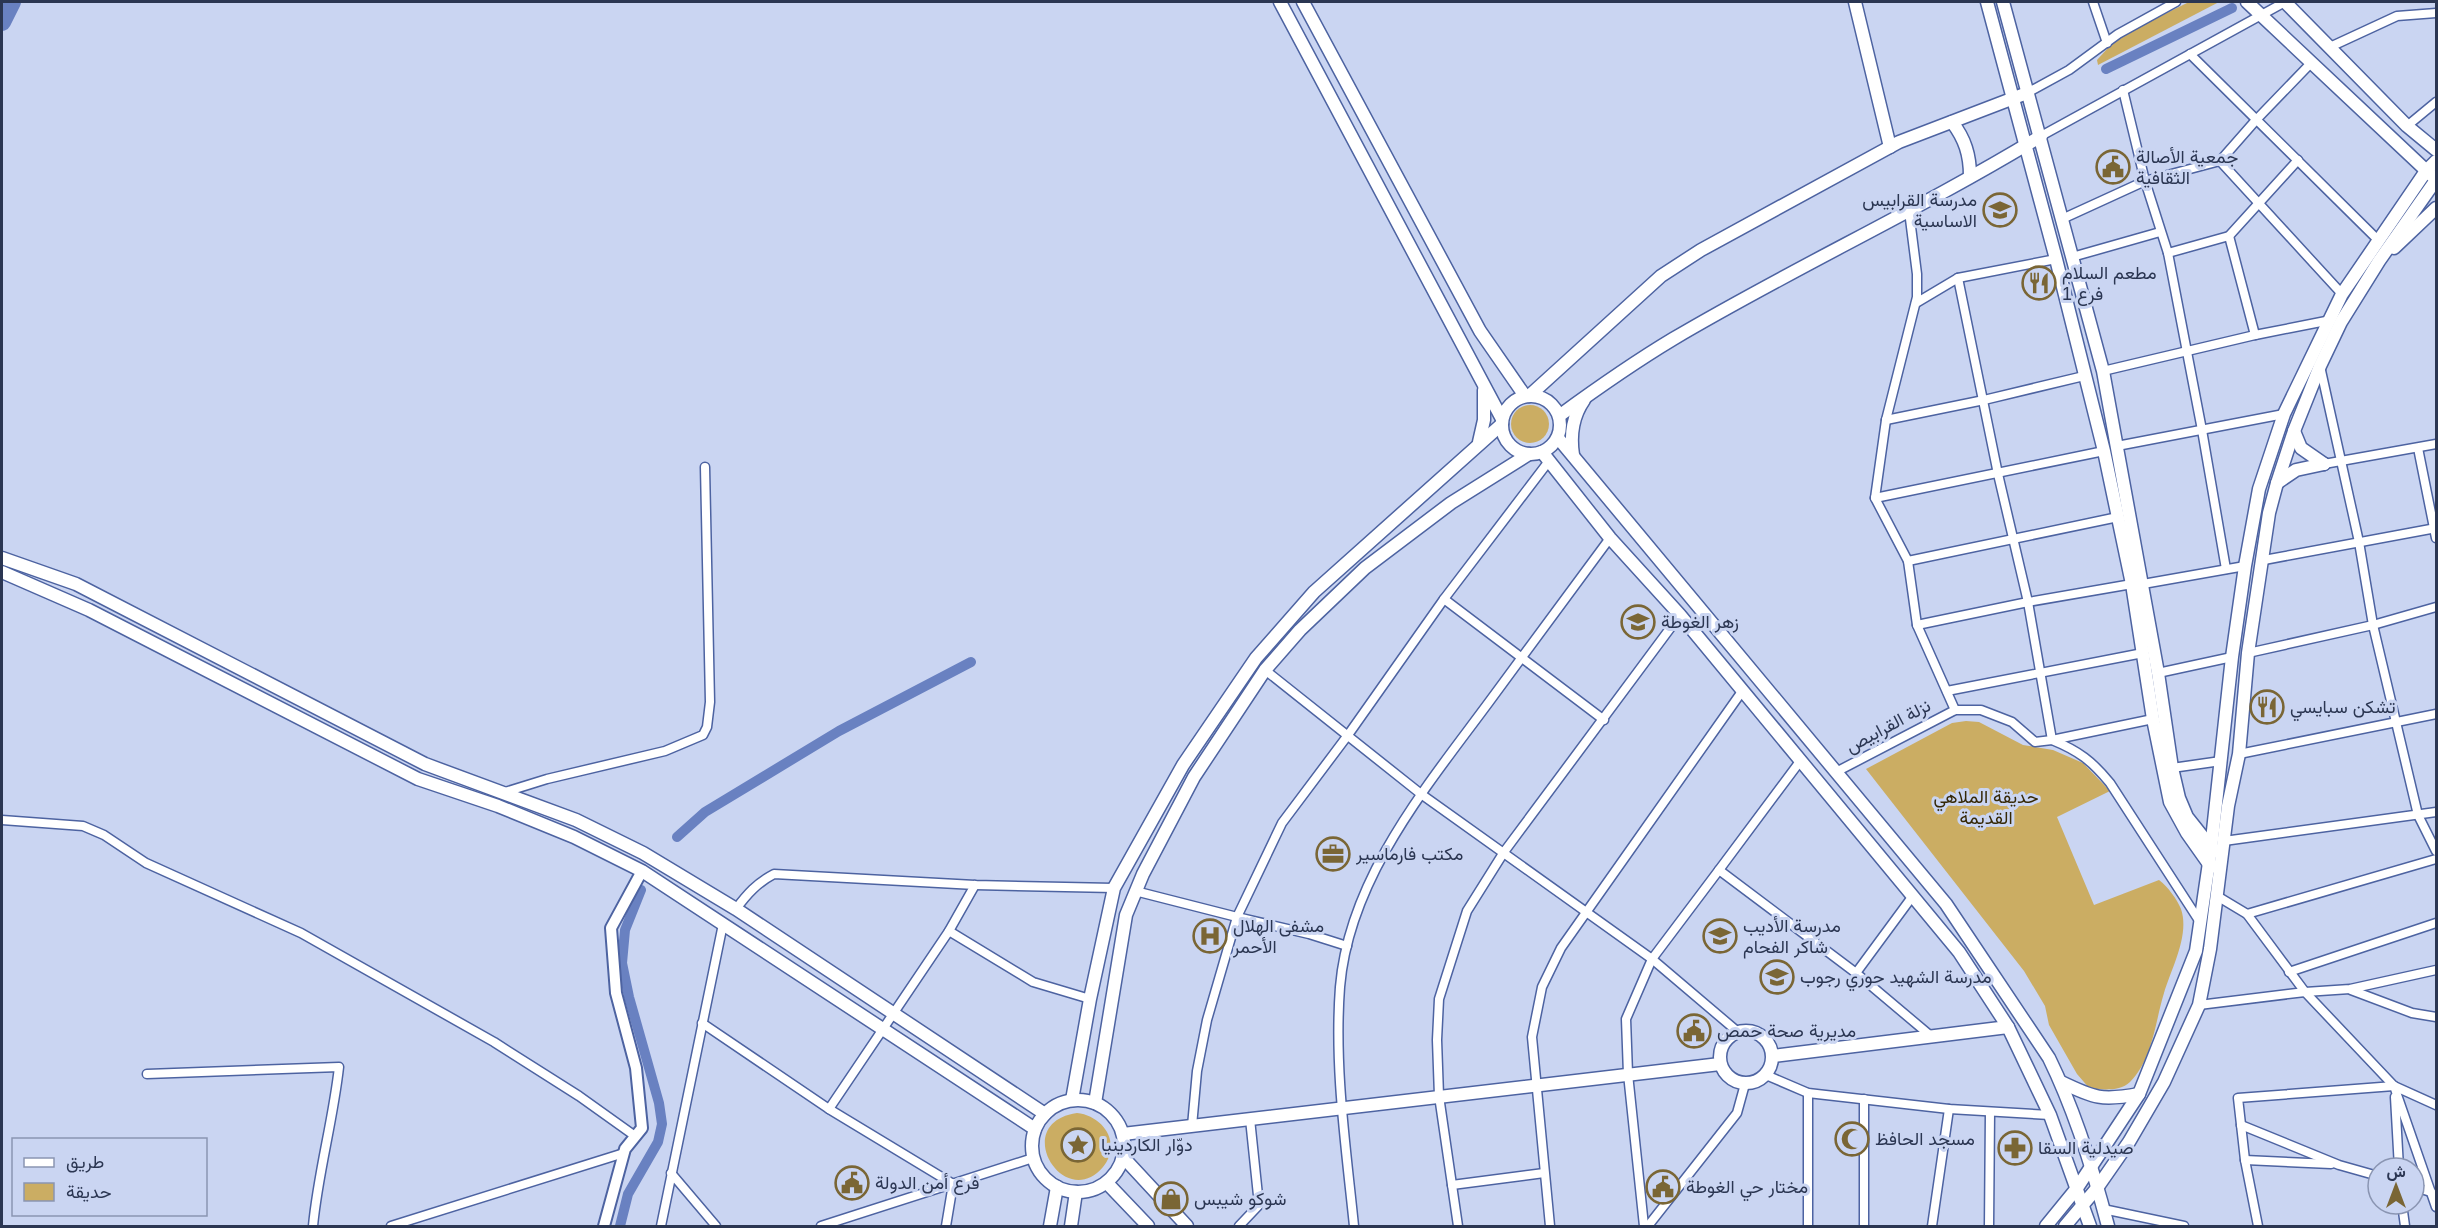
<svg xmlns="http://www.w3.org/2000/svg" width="2438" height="1228" viewBox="0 0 2438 1228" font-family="Helvetica,Vazirmatn,sans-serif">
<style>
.green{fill:#cbad63;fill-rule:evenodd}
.water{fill:#6981c1}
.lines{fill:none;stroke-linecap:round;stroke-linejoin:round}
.canal{stroke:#6981c1;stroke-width:10}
.river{stroke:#6981c1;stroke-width:18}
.minor-casing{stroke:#4d63a1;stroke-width:11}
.tertiary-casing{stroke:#4d63a1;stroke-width:14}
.secondary-casing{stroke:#4d63a1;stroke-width:15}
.primary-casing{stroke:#4d63a1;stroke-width:15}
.minor{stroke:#fff;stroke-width:8}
.tertiary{stroke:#fff;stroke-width:10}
.secondary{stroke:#fff;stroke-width:12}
.primary{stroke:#fff;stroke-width:12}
.labels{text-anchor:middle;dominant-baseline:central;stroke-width:6;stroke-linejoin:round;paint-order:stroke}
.poi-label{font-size:18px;fill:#2b3652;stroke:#cad5f2;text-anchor:start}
.street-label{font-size:18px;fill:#2b3652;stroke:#cad5f2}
.park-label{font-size:18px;fill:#352806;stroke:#cad5f2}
</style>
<rect width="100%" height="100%" fill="#cad5f2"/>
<g class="green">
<path d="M2189,2h30l-121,63 -1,-5 21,-23z"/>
<circle cx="1530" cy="424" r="19"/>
<path d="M1966,721l13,1 44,23 30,5 30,13 27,28 -53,26 37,88 65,-25c9,7 18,19 22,29 9,26 -10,60 -17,84 -9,29 -11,66 -34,89 -10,10 -27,7 -40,7l-13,-15 -28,-49 -4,-19 -21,-35 -158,-202 86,-46z"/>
<path d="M1077,1113c27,3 45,31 26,54 -39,46 -94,-44 -26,-54zM1080,1133l8,5 2,12 -5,7 -9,3 -12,-11 4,-13z"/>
</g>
<circle class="water" cx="1077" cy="1146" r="13"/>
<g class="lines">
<g class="canal">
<path d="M2106,69l126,-61"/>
<path d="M677,837l28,-25 134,-81 132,-69"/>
<path d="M620,1226l8,-32 30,-52 4,-18 -3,-21 -30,-106 -7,-34 3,-33 16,-40"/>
</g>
<path class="river" d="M2,22l10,-20"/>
<defs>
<g id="minor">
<path d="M2093,2l14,41"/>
<path d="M2330,47l67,-31 39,-3"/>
<path d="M2190,54l189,187"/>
<path d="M2123,90l22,91 23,72 34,177 24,139"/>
<path d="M2027,93l42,-23 49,-36 58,-32"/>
<path d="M2407,126l29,-24"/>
<path d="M2041,136l244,-134"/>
<path d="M2220,161l122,133"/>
<path d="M1909,211l8,63v23l-31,123 -11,78 33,63 9,64 38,85"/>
<path d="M2062,219l83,-38 75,-20 36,-41 56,-58"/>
<path d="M2229,236l26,99"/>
<path d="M2168,253l61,-17 69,-76"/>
<path d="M2072,257l88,-25"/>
<path d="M1958,278l40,196 30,128 24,138c27,11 40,21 58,43l90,139"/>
<path d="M1916,303l42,-25 98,-19"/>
<path d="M2320,366l39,176 14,83 45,190 18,36"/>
<path d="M2103,371l152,-36 76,-15"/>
<path d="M1886,420l98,-20 100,-24"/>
<path d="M2117,446l167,-32"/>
<path d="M2418,448l18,90"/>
<path d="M2324,464l112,-20"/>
<path d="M1875,498l229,-47"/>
<path d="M2264,560l172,-32"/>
<path d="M1908,561l210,-44"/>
<path d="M2143,584l102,-18"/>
<path d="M1444,599l160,121"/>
<path d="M1917,625l111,-23 104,-18"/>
<path d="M2248,653l125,-28 63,-18"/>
<path d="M1265,670l156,124 231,165 86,73"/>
<path d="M2158,673l74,-16"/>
<path d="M1947,691l196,-38"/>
<path d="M2239,754l197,-40"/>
<path d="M2172,768l49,-7"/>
<path d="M1836,772l119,-62h26l31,12 23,20 17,-2 101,-21"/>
<path d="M502,793l45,-14 118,-28 38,-16 4,-8 3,-25 -5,-235"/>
<path d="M2,820l81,6 21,9 42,28 155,70 193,109 85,54 56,40"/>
<path d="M2224,841l212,-29"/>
<path d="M1719,870l82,-110"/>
<path d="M1135,891l102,26 45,-94 66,-88 96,-136 105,-138"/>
<path d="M2217,896l30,18 58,78 89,94 42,19"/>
<path d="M736,909c11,-15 21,-26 38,-35l201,11 139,3"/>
<path d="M2247,914l189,-55"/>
<path d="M949,931l84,51 57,17"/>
<path d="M2289,972l147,-49"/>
<path d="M1856,973l56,-76"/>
<path d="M2351,990l61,23 24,4"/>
<path d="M2199,1005l106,-13 45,-3 86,-19"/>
<path d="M702,1023l127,86 124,75 -7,42"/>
<path d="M147,1074l192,-7c-6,54 -21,106 -26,159"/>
<path d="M1766,1075l42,18 141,16 101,6"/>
<path d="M2394,1086l42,121"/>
<path d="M2395,1097l4,71"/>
<path d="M1864,1099v127"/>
<path d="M829,1109l120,-178 26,-46"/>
<path d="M2241,1125l98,40 39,11"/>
<path d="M1192,1126l5,-55 10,-51 30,-103 72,17 38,12"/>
<path d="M2245,1160l86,4"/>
<path d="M671,1173l45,53"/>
<path d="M1452,1185l92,-12"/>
<path d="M2414,1187l17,5"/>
<path d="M2402,1204l3,22"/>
<path d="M2103,1209l81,17"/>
<path d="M391,1226l233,-73"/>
<path d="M661,1226l62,-302"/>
<path d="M821,1226l212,-68"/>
<path d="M1239,1226l20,-21 -9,-86"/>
<path d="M1354,1226c-8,-79 -20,-159 -14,-239 9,-109 87,-201 149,-285 41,-55 81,-110 121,-164"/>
<path d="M1458,1226l-19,-130 -2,-56 2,-41 28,-88 37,-59 176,-237"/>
<path d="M1550,1226l-18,-189 10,-50 19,-39 182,-258"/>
<path d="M1644,1226l-16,-152 -2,-55 26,-60 67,-89 137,103 76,64"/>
<path d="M1648,1226l89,-113 8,-29"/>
<path d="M1808,1226v-133"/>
<path d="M1932,1226l17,-117"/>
<path d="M1989,1226l1,-114"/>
<path d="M2258,1226l-13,-66 -7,-62 156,-12"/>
</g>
<path id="tertiary" d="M604,1226l21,-77 17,-21 -6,-60 -20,-75 -5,-65 31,-57"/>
<g id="secondary">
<path d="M1280,2l222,417"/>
<path d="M1303,2l177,329 45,65"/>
<path d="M1855,2l35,145"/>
<path d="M1952,122c13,17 18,33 18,54"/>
<circle cx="1531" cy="425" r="29"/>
<path d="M1529,396l132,-120 40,-26 198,-108 128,-49"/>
<path d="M1559,416c37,-27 74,-53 114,-77 120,-71 248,-130 368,-203"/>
<path d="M1558,438l388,466 103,154c26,53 44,111 59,168"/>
<path d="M1479,442l5,-22v-30"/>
<path d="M1542,452l68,86 70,77 279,337 49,75 42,88 40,111"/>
<path d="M1573,455c-3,-20 -1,-38 11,-55"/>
<circle cx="1746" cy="1057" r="26"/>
<path d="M1773,1056l235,-29"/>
<path d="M1072,1100l18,-101 24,-111 69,-123 73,-107 58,-66 188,-168"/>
<path d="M1095,1103l31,-188 17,-41 51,-97 71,-107 35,-40 65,-62 86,-65 78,-49"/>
<path d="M1123,1134l597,-70"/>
<path d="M1050,1226l7,-39"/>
<path d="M1071,1226l5,-34"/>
</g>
<g id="primary">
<path d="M1987,2l69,257 48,192 28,133 21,135 17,83 17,31 24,34"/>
<path d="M2003,2l100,369 55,302 14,95 7,30 8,19 27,34"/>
<path d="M2247,2l185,174"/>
<path d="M2285,2l122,124 29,24"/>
<path d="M2394,248l42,-40"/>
<path d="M2294,431l7,17 23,16"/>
<path d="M2277,483l19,-13 28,-6"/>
<path d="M2,558l74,26 349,180 151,56 67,33 93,56 309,205"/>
<path d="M2,572l87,38 329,169 80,27 76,31 68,34 393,258"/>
<path d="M2061,1082c33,16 41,19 78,12"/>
<circle cx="1078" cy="1146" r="46"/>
<path d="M1123,1157l64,69"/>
<path d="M1107,1183l41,43"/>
<path d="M2046,1226l31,-38 62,-94 57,-143 15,-102 21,-192 13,-91 14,-77 25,-75 58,-120 84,-123 10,-10"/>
<path d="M2065,1226l32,-38 32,-46 35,-60 35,-77 11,-56 18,-143 11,-52 9,-101 21,-140 8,-30 17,-52 26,-65 21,-44 38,-61 57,-81"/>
</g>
</defs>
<use href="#minor" class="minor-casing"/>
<use href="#tertiary" class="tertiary-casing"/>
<use href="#secondary" class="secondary-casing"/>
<use href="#primary" class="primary-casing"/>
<use href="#minor" class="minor"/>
<use href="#tertiary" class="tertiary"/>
<use href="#secondary" class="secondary"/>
<use href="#primary" class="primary"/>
</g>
<defs>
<symbol id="civic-ring" viewBox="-11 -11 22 22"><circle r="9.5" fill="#cad5f2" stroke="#7a6635" stroke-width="1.5"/><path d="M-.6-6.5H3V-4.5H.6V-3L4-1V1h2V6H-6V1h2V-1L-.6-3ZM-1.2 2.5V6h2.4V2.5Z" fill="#7a6635"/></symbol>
<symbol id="school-ring" viewBox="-11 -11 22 22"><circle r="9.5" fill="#cad5f2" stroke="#7a6635" stroke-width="1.5"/><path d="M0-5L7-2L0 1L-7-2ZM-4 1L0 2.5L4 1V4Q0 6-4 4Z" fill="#7a6635"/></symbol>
<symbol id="restaurant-ring" viewBox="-11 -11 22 22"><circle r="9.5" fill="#cad5f2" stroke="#7a6635" stroke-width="1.5"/><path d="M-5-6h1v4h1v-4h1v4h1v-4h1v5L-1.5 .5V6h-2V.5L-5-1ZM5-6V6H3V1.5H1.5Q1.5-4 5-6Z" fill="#7a6635"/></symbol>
<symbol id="office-ring" viewBox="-11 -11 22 22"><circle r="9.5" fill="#cad5f2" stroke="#7a6635" stroke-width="1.5"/><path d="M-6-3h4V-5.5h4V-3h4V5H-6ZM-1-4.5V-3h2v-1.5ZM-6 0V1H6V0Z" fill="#7a6635"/></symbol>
<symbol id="hospital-ring" viewBox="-11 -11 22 22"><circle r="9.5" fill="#cad5f2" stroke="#7a6635" stroke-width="1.5"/><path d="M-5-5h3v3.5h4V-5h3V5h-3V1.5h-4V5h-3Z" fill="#7a6635"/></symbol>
<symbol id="mosque-ring" viewBox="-11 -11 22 22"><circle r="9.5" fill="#cad5f2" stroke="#7a6635" stroke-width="1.5"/><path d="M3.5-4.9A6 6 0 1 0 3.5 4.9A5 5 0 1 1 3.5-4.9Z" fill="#7a6635"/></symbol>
<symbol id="sight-ring" viewBox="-11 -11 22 22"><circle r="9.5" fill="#cad5f2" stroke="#7a6635" stroke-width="1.5"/><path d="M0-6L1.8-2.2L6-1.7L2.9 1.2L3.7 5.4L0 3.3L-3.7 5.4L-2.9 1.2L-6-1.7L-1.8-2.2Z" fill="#7a6635"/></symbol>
<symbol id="pharmacy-ring" viewBox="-11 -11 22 22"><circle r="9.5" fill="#cad5f2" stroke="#7a6635" stroke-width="1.5"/><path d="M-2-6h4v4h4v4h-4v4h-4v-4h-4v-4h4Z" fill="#7a6635"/></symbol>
<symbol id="shop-ring" viewBox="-11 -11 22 22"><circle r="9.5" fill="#cad5f2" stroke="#7a6635" stroke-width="1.5"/><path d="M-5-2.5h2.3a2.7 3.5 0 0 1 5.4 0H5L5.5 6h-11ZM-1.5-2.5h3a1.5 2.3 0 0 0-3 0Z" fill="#7a6635"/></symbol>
</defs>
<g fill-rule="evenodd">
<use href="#civic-ring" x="2094" y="148" width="38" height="38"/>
<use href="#school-ring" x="1981" y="191" width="38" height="38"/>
<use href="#restaurant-ring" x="2020" y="264" width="38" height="38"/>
<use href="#school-ring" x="1619" y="603" width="38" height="38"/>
<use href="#restaurant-ring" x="2248" y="688" width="38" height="38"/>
<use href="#office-ring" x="1314" y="835" width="38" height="38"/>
<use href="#hospital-ring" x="1191" y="917" width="38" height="38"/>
<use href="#school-ring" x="1701" y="917" width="38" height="38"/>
<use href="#school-ring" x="1758" y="958" width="38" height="38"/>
<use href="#civic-ring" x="1675" y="1012" width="38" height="38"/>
<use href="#mosque-ring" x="1833" y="1120" width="38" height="38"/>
<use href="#sight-ring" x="1059" y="1126" width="38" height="38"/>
<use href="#pharmacy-ring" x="1996" y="1129" width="38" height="38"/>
<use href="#civic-ring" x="833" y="1164" width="38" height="38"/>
<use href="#civic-ring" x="1644" y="1168" width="38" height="38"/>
<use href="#shop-ring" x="1152" y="1180" width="38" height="38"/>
</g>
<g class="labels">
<g class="poi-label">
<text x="2136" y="157">جمعية الأصالة<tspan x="2136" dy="21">الثقافية</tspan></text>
<text x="1977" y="200" text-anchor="end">مدرسة القرابيس<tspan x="1977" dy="21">الاساسية</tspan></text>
<text x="2062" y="273">مطعم السلام<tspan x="2062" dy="21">فرع 1</tspan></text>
<text x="1661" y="622">زهر الغوطة</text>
<text x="2290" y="707">تشكن سبايسي</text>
<text x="1356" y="854">مكتب فارماسير</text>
<text x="1233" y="926">مشفى الهلال<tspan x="1233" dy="21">الأحمر</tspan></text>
<text x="1743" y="926">مدرسة الأديب<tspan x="1743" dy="21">شاكر الفحام</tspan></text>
<text x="1800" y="977">مدرسة الشهيد حوري رجوب</text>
<text x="1717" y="1031">مديرية صحة حمص</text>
<text x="1875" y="1139">مسجد الحافظ</text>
<text x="1101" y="1145">دوّار الكاردينيا</text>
<text x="2038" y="1148">صيدلية السقا</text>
<text x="875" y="1183">فرع أمن الدولة</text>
<text x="1686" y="1187">مختار حي الغوطة</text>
<text x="1194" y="1199">شوكو شيبس</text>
</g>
<g class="street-label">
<text transform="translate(1888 726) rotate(-28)">نزلة القرابيص</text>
</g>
<g class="park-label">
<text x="1986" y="797">حديقة الملاهي<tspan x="1986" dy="21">القديمة</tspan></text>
</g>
</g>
<rect width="2438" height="1228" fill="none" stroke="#2b3652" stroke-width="6"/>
<rect x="12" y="1138" width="195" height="78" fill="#cad5f2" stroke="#8a95b2" stroke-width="1.5"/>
<rect x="24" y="1158" width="30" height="9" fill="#ffffff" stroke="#8a95b2" stroke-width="1.5"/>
<text x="66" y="1168" font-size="18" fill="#2b3652">طريق</text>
<rect x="24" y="1183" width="30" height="18" fill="#cbad63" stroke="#8a95b2" stroke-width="1.5"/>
<text x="66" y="1198" font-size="18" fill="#2b3652">حديقة</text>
<g transform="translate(2396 1186)"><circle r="28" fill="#cad5f2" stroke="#8a95b2" stroke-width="1.5"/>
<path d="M0-4.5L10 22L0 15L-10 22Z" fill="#7a6635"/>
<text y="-9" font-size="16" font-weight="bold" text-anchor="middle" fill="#2b3652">ش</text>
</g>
</svg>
